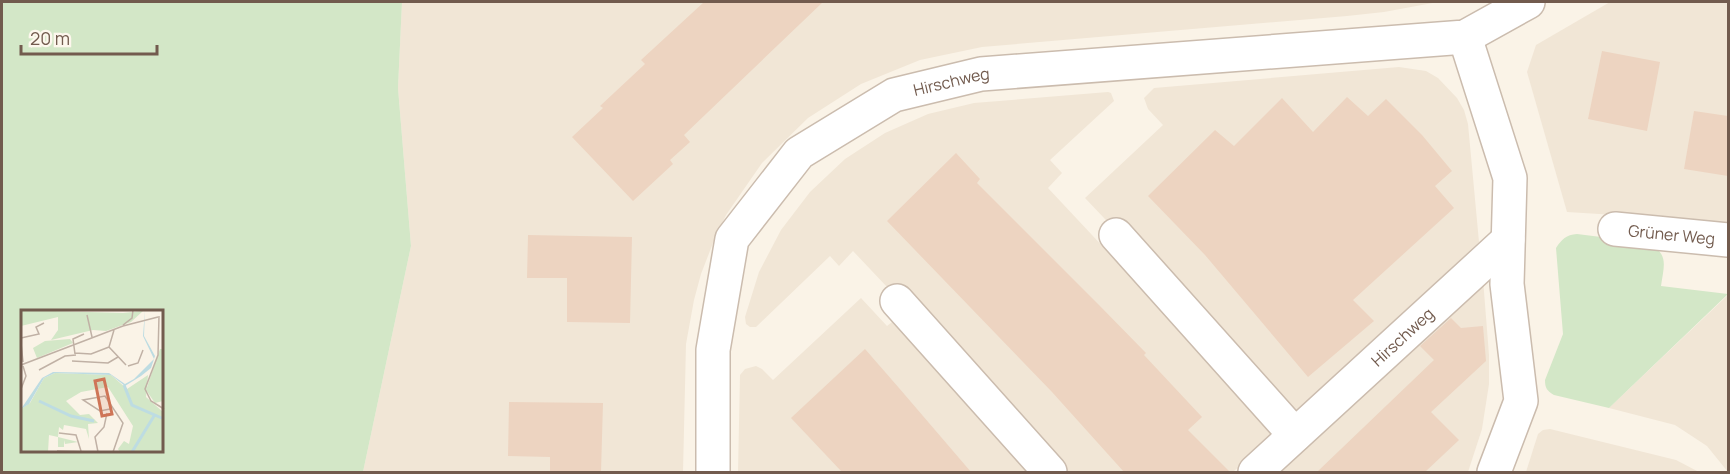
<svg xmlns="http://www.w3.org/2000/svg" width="1730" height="474" viewBox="0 0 1730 474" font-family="Manrope,sans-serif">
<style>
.residential{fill:#f1e6d6}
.green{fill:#d3e7c7;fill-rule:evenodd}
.building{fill:#edd4c1}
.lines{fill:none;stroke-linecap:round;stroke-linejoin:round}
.street-casing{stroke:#cbbcae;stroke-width:36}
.street{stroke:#fff;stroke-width:33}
.labels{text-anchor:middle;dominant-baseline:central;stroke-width:4.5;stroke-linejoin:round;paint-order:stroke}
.street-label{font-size:16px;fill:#725b4e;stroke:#fdf7ed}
.inset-river{fill:none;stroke:#bddce2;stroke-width:3}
.inset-road{fill:none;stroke:#c0b1a5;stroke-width:1.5}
.view{fill:#cf7557;fill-opacity:0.15;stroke:#cf7557;stroke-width:3}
.inset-edge{fill:none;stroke:#725b4e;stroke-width:3}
</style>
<rect width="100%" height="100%" fill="#faf3e7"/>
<g class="residential">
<path d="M402,2h1036l-54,10 -37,4 -365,31 -62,13 -59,24 -53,34 -46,45 -36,52 -13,28 -12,31 -7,26 -8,44 -3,128h-320l48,-226 -13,-158z"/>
<path d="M1610,2h118v220l-161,-10 -40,-140 9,-27z"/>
<path d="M1399,67l27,4 12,7 19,20 7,12 4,14 11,118 -181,169 -9,2 -204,-215 78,-73 -15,-16 -4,-11 10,-10z"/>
<path d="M1108,92l3,1 3,8 -64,59 12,13 -14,15 220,235 3,11 -3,6 -35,32h-171l-209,-221 -14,15 -9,-10 -74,71h-6l-4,-3 -1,-7 14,-45 22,-42 29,-38 35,-33 40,-26 43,-19 46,-11z"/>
<path d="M1483,279l6,76v29l-7,45 -14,43h-192z"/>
<path d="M1728,295v177l-21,-26 -32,-21 -66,-17z"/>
<path d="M861,298l26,28 5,-4 141,150h-295l2,-97 5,-6 11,-3 6,3 11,11z"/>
<path d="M1550,429l126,31 23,12h-173l12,-38 5,-4z"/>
</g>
<g class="green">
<path d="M2,2h400l-4,86 13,158 -48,226h-361zM22,312h140v140h-140z"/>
<path d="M1577,234l72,9c20,12 15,22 12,43l67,8 -119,114 -55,-13c-7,-4 -9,-7 -9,-15l18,-46 -7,-86c6,-9 10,-13 21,-14z"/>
</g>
<g class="building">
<path d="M704,2h119l-139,133 6,7 -20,18 3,4 -40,37 -61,-64 31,-29 -3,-2 45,-42 -4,-4z"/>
<path d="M1602,51l58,11 -13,69 -59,-12z"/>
<path d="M1347,97l21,19 18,-17 36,36 30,36 -17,15 19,22 -101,92 21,21 -66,56 -103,-122 -57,-59 67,-66 19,16 48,-48 31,34z"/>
<path d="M1694,111l34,5v60l-44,-7z"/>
<path d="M956,153l24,26 -3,4 122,122 47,48 -2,2 58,62 -14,13 42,42h-106l-72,-80 -165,-171z"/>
<path d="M528,235l104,2 -2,86 -63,-1v-44h-40z"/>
<path d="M1451,318l10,10 22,-2 3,35 -55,51 28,28 -34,32h-108l117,-112 -14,-14z"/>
<path d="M865,349l34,39 72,84h-129l-51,-54z"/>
<path d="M509,402l94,1 -2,69h-51v-15l-42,-1z"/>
</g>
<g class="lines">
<defs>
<g id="street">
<path d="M1465,37l45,141 -3,106 14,117 -27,71"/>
<path id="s1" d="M1615,229l113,11"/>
<path d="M1116,235l179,200"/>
<path d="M897,301l153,171"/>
<path id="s2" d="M713,472v-122l19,-111 67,-86 95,-58 87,-21 484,-37 63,-35"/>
<path id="s3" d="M1255,472l253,-232"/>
</g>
</defs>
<use href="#street" class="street-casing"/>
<use href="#street" class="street"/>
</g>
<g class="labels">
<g class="street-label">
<text stroke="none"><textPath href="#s2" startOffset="514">Hirschweg</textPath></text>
<text stroke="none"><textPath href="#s1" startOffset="57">Grüner Weg</textPath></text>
<text stroke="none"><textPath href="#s3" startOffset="200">Hirschweg</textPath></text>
</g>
</g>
<g transform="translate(21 310)">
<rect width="142" height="142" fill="#faf3e7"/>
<path d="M0,0l102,3 20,-2 -12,11 -25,9 -13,-1 -42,10 7,-10v-13l-37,9zM49,29l3,4 -36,15 -4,-10 12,-7zM139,39h3v52l-8,2 -9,-13zM34,63l56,2 16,14 21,-14 -2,22 17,15v40h-43l-2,-3 6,-8 5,3 4,-18 -25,-39 -27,5 -15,9 14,14 9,-1 9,9 -10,1 1,15 -3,-10 -22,-4 -1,5 -4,-3 -1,10 20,5 -13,2 -1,-4v7h-6v-10l-9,-2 -1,17h-27v-43l9,-6 14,-25z" fill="#d3e7c7"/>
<path d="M124,0l-1,26 11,20 -4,12 -10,8 -16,10 -14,-11 -56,-2 -11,5 -15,26 -8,5 21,-31 11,-6 56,1 16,11 9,-5 20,-20 -11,-23z" fill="#bddce2"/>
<path class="inset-river" d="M103,75l8,20 32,14M18,91l32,15 23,5M111,142l22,-36"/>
<path class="inset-road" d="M66,5l5,22M138,6l-1,39 -13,34 6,12 13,8M102,15l9,-7 1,-8M93,20l-5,17 17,18M0,28l18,-4 -3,-7 8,-4M0,33l2,19M54,43l16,1 18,-7M54,44l-2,-15 11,-5M51,51l36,2 10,-6M0,55l102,-39 35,-9M107,56l10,-3 5,-13M18,60l26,-14 11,-1M0,79l5,-13 -3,-10M89,99l-10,2 -17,-11 22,-4 18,27 -10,29M38,123l17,2 5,16M36,141l37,1M77,142l-3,-15 9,-10 3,-14"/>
<path class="view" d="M83,69l8,35 -10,2 -7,-35z"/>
<rect width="142" height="142" class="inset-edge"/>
</g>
<rect width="1730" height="474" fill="none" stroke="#725b4e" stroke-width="6"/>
<path d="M21 45v9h136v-9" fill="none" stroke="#725b4e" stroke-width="3"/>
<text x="30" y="45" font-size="18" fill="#725b4e" stroke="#fdf7ed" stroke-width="4.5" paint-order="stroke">20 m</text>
</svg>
